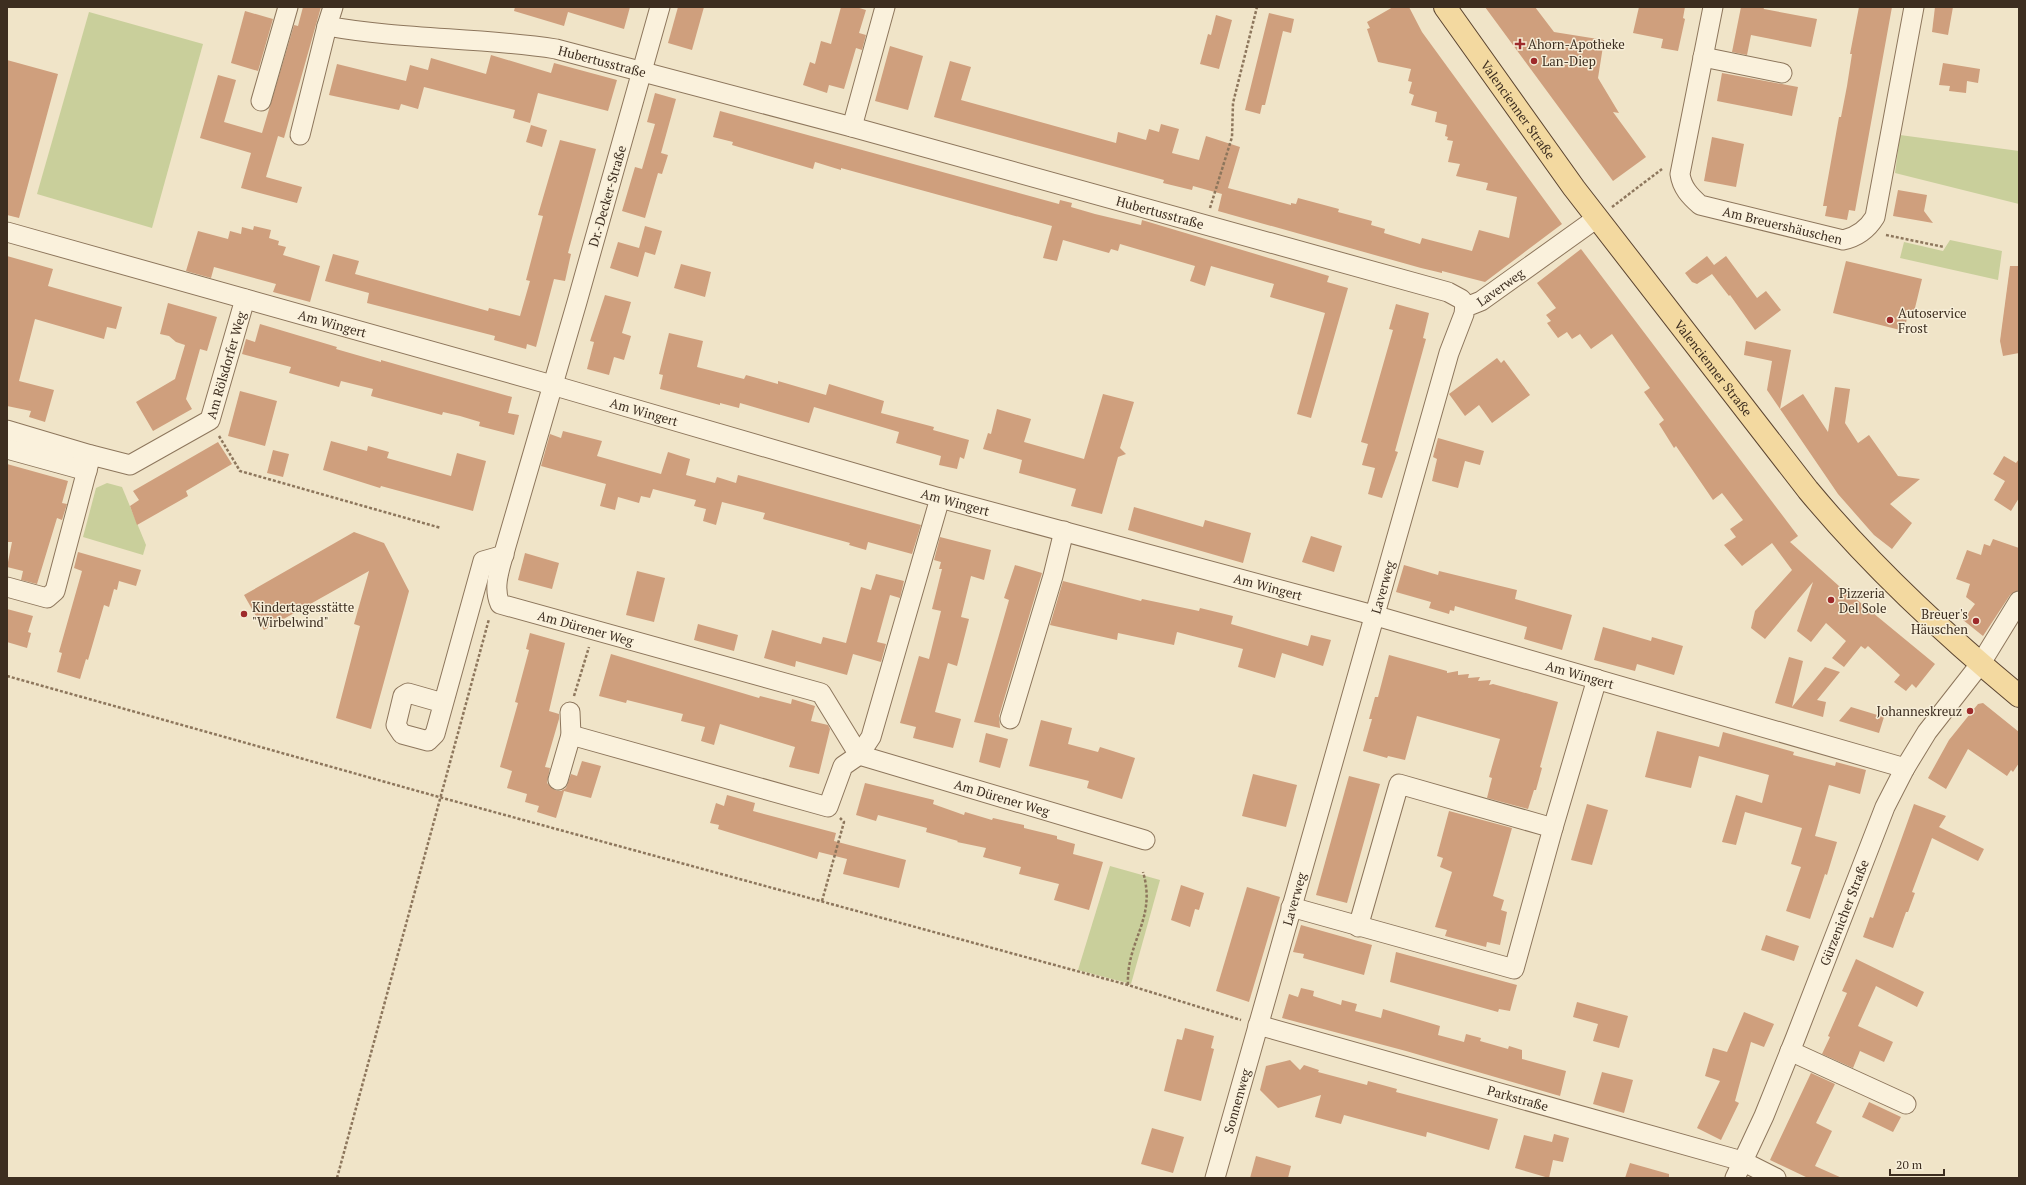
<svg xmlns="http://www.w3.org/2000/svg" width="2026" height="1185" viewBox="0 0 2026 1185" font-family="'PT Serif',serif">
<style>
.green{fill:#c9cf9b}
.building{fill:#cf9f7d}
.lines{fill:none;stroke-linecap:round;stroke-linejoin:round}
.minor-casing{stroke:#8d765c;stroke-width:21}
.major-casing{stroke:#5b4430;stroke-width:24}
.path{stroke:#8d765c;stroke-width:2.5;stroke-dasharray:3 2;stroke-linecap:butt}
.minor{stroke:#faf1dc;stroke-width:19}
.major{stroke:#f3d9a0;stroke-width:22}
.poi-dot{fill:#9e2a2b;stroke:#f7eed8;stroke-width:1.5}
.labels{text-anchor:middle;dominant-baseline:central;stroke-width:3;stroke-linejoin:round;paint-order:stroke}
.poi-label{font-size:13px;fill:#3d2e20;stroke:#f7eed8;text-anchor:start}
.street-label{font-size:13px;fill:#3d2e20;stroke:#f7eed8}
</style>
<rect width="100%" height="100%" fill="#f0e4c8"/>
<g class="green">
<path d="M89,12l114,32 -51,184 -115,-34z"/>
<path d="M1900,135l119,16v53l-124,-31z"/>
<path d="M1950,240l52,11 -4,29 -98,-22 4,-16 39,9z"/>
<path d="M107,483l15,4 24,58 -3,10 -60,-18 13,-49z"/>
<path d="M1110,866l50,14 -29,104 -53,-14z"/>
</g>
<g class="building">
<path d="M303,7h18l-37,131 -6,-2 -12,41 36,10 -5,16 -56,-15 10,-35 -51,-15 18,-63 18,5 -12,42 38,11 32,-108 4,1z"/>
<path d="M515,7h115l-6,22 -56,-17 -4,14 -50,-15z"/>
<path d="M678,7h26l-12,43 -24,-7z"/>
<path d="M841,7h15l10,3 -7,23 7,2 -4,15 -6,-2 -12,41 -15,-4 -2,8 -24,-8 7,-23 5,2 6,-23 10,3z"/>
<path d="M1393,7h16l13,25 140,192 -77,58 -43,-11v2l-21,-5 -203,-57 4,-17 -29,-8 -1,4 -29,-7 1,-3 -230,-63 16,-56 21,6 -10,33 155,43 2,-11 28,8 3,-11 10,3 2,-8 18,5 -7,24 27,7 7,-24 34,11 -12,41 63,17v-2l5,1 2,-6 41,11 -1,3 34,9 -1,4 14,4 -1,4 36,11 2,-6 50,13 7,-21 30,8 8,-41 -31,-7 2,-7 -32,-7 4,-12 -12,-2 5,-21 -6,-1 1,-3 -3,-1 2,-11 -12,-3 2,-10 -26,-7 3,-10 -5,-2 3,-11 -4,-1 3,-12 -33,-7 -11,-33 3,-1 -3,-6z"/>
<path d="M1485,7h50l19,25 50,8 -6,38 21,35 -6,-1 33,45 -33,24z"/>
<path d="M1639,7h46l-2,11 2,1 -7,32 -17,-3 2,-9 -30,-6z"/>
<path d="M1741,7h22l1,2 53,10 -6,28 -60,-12 -4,20 -15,-3z"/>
<path d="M1859,7h33l-37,204 -6,-1 -2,10 -22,-4 2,-10h-4l16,-89h2l6,-31 5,-32h-2z"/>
<path d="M1935,7h18l-5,28 -16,-3z"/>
<path d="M245,11l28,8 -15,52 -27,-8z"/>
<path d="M1269,13l25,6 -3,14 -8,-2 -18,74h-3l-2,9 -15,-4z"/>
<path d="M1216,15l16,5 -13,49 -19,-5 8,-30 3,1z"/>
<path d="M890,46l33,10 -15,54 -33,-9z"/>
<path d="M491,55l60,18 3,-10 63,17 -9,31 -70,-18 -8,30 -17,-5 2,-8 -91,-23 -6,22 -17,-5 -2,6 -70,-15 8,-31 69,17 4,-16 18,5 3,-12 55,16z"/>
<path d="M7,60l51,14 -39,144 -12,-3z"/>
<path d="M1943,63l37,6 -2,14 -11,-2 -1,12 -17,-2 1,-5 -11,-1z"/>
<path d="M1722,73l76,14 -6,29 -75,-15z"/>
<path d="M655,93l21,6 -15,54 7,2 -6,19 -4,-1 -13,45 -23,-7 13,-44 7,2 13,-45 -8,-2z"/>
<path d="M720,111l339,93 1,-4 12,3 -1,4 24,7 46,11 1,-5 187,56 -2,6 21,6 -37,130 -14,-4 28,-101 -55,-16 4,-13 -63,-18 -6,20 -15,-5 5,-15 -75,-22 -2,7 -7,-2 -2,4 -46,-13 -6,21 -14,-3 9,-32 -211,-58v2l-26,-8 -2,7 -81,-24 1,-3 -20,-5z"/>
<path d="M531,125l16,5 -5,17 -16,-5z"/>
<path d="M1712,137l32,7 -8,43 -32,-6z"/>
<path d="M560,140l36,9 -28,104 3,1 -6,27 -11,-2 -18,68 -9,-3 -1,5 -32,-9 1,-4 -128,-33 2,-10 -44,-12 8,-27 26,7 -4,13 133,37 1,-3 31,8 10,-35 -4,-1 17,-64 -5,-1z"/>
<path d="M1898,190l29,5 -3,16 9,12 -40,-7z"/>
<path d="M254,226l17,4 -2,8 10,3 -1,4 8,2 -3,8 37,11 -10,36 -37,-10 3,-8 -62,-17 -3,11 -25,-7 12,-40 30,8 2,-8 11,3 1,-7 11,3z"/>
<path d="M645,226l17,5 -7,24 -10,-3 -7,25 -28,-9 8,-26 21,6z"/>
<path d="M1581,249l217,287 -8,6 59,53 1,-1 85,70 -19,24 -4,-4 -6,7 -12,-9 6,-7 -32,-29 -3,3 -4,-3 -17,21 -12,-9 14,-17 -20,-18 -15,19 -14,-11 16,-49 -48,57 -14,-11 4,-17 37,-41 -20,-27 -30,23 -18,-21 12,-8 -6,-8 13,-9 -21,-27 -9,7 -37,-54 -2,2 -15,-24 5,-4 -20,-28 6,-4 -38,-54 -21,15 -11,-15 -8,5 -5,-7 -9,6 -11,-15 4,-2 -5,-6 10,-7 -19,-25z"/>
<path d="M7,256l46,13 -5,17 74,21 -6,22 -9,-2 -3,12 -69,-20 -16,62 35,9 -9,32 -16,-5 2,-6 -24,-5z"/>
<path d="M1707,256l7,9 12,-9 31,42 9,-7 15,19 -26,20 -25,-35 -1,1 -17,-22 -15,10 -5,-2 -7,-9z"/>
<path d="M1846,261l76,18 -8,33 -5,-2 -5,21 -71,-18z"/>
<path d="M681,264l30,8 -6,25 -31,-9z"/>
<path d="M2010,266h9v87l-16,3 -3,-15z"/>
<path d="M605,295l26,7 -9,31 9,3 -7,24 -10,-3 -5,18 -22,-6 7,-27 -4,-1z"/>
<path d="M168,303l49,14 -10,34 -7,-2 -14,50 6,10 -39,22 -17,-29 39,-23 10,-34 -9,-3 -7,-6 -9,-2z"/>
<path d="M1396,304l33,9 -6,25 3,1 -31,112 3,1 -16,46 -14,-4 7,-26 -13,-3 6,-21 -7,-2 32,-112 -4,-1z"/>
<path d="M260,324l77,23 -1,2 45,13v-2l131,37 -4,16 11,2 -5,20 -35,-9 1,-4 -20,-6 -17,-4 -1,3 -71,-19 2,-7 -32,-8 -2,6 -50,-14 2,-6 -49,-13 4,-15 9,3z"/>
<path d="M669,333l34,8 -6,26 47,12 2,-4 32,9v-3l48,14 3,-11 55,17 -3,12 53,14 -1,3 36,10 -5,19 -4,-2 -3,12 -18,-4 2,-9 -45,-13 3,-11 -85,-25 -5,16 -69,-20 -1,5 -19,-5v2l-60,-16 3,-14 -4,-1z"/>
<path d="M1746,341l45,9 -11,59 -13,-19 5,-29 -28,-6z"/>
<path d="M1497,358l4,5 3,-3 26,35 -38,28 -13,-18 -14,11 -16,-22z"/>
<path d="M1835,387l15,2 -5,34 13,20 11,-8 29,41 22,3 -30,25 22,19 -20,26 -18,-14 -36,-41 -58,-85 23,-15 25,38z"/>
<path d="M240,391l37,10 -12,45 -37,-10z"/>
<path d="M1103,394l31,8 -14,46 6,6 -8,3 -16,57 -31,-8 5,-17 -57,-16 3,-13 -39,-11 5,-16 3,1 6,-25 34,10 -7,23 60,17z"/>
<path d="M563,431l39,10 -5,15 64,18 7,-22 22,7 -4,16 29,8 2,-6 19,6 2,-8 183,50 -9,29 -44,-12 -2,8 -17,-5 1,-2 -87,-24 2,-6 -43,-11 -6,23 -13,-4 3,-12 -12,-3 2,-6 -43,-11 -3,9 -9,-2 -2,7 -21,-6 -3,13 -15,-4 6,-22 -65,-18 9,-32 11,4z"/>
<path d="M1438,438l46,13 -4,14 -15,-4 -7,27 -26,-7 5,-22 -4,-2z"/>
<path d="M331,441l36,10 1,-5 21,6 -2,6 64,18 6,-23 29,8 -13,50 -92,-25 -1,2 -57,-18z"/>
<path d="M218,442l14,22 -46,27 2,5 -51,29 -7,-19 9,-6 -6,-9z"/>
<path d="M273,450l16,4 -6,23 -16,-4z"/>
<path d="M2004,456l12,7 3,-4v39l-8,13 -17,-11 11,-19 -12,-7z"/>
<path d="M7,464l61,17 -6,22 5,1 -5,16 -5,-2 -20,66 -16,-4 2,-9 -16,-4 5,-25h-5z"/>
<path d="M1134,507l69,20 2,-7 46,13 -8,30 -115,-33z"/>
<path d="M354,532l30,11 25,48 -38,138 -35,-11 24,-92 -6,-2 15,-53 -105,59 -20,-35z"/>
<path d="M1311,536l31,10 -8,26 -32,-10z"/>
<path d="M940,537l51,13 -7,30 -13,-4 -10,41 8,2 -12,47 -9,-3 -13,49 26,7 -8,29 -40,-10 3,-11 -16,-4 19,-67 10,3 12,-48 -9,-2 10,-40h-3l2,-7 -7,-2z"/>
<path d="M1993,539l26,9v42l-9,5 -27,41 -20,-16 12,-16 -9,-7 4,-13 -14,-5 11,-29 14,5 3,-11 6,2z"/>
<path d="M78,552l63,18 -5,16 -17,-5 -2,9 -3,-1 -5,18 -5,-2 -11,38 -5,17 -2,-1 -6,20 -23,-7 5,-19 -3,-1 23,-81 -8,-3z"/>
<path d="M525,553l34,10 -7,26 -34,-9z"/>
<path d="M1015,565l27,8 -43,143 1,12 -26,-6 35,-122 -5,-2z"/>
<path d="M1404,565l34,10 1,-4 78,19 -2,9 57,16 -10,35 -38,-11 3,-12 -72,-21 -1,5 -4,-1 -1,4 -20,-6 2,-6 -35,-10z"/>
<path d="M637,571l28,7 -11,44 -28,-7z"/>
<path d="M876,574l28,7 -4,17 -10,-3 -13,47 9,2 -5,18 -28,-8 -6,21 -51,-14 -1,6 -31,-9 8,-28 49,14 2,-7 23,6 15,-56 10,3z"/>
<path d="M1063,581l78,20 1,-2 57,12 1,-3 33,8 -2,8 77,22 3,-11 20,5 -8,26 -41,-13 -7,25 -37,-11 5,-18 -66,-17 -3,13 -56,-12 -1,7 -67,-15z"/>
<path d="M7,609l26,7 -5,16 3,1 -4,15 -20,-6z"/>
<path d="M698,624l40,11 -4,16 -40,-11z"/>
<path d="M1603,627l48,14 1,-4 31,9 -9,29 -37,-11 -2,7 -41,-11z"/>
<path d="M530,633l35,10 -16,68 10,3v5l-14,48 5,1 -3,15 8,7 6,1 5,-3 5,-14 6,2 5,-15 19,5 -10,32 -27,-7 -8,27 -19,-6 2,-6 -14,-4 2,-8 -20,-6 5,-17 -12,-4 18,-64 -3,-1 14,-52 -3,-1z"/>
<path d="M611,654l148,44 1,-2 31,8 1,-5 23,7 -4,15 17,4 2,4 -11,45 -30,-7 6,-20 -75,-23 -6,21 -13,-4 4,-14 -24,-6 2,-7 -56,-14 -1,3 -27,-7z"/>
<path d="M1389,655l58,16v2l11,-2v4l11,-1 -1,4 12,-1 -2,4 13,-1 -2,5 4,-1 65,18 -18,65 2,1 -6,22h-2l-6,19 -41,-11 5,-20 -3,-1 11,-38 -83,-23 -12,44 -17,-4 -1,2 -24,-7 9,-32h-3l6,-22h3z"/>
<path d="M1789,657l14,4 -11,46 33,-40 15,5 -23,28 9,2 -3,15 -48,-14z"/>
<path d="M1983,703l36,29v31l-6,9 -2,-2 -4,6 -39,-27 -22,40 -18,-11 21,-38 29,-36z"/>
<path d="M1851,707l33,10 -5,16 -40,-12z"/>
<path d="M1041,720l31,8 -4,16 30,8 2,-5 35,11 -13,41 -35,-11 2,-7 -60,-15z"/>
<path d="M1657,731l62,16 4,-15 71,20 -1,3 42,11 1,-4 30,8 -6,24 -31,-9 -14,51 22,6 -10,33 -2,-1 -15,45 -24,-8 15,-44 -10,-3 11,-36 -57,-16 -9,33 -14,-3 14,-47 26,8 7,-28 -70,-19 -8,32 -46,-11z"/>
<path d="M986,733l22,6 -8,29 -21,-6z"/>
<path d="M1253,774l44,11 -11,42 -44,-11z"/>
<path d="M1349,776l31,8 -33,119 -31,-8z"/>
<path d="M865,783l69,17 -1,4 31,11 1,-3 27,8 1,-2 31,7v3l33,8v3l18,5 -2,10 30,8 -14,48 -35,-10 5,-16 -40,-10 2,-7 -38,-10 3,-9 -29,-6 1,-1 -32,-9 1,-4 -49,-13 -2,6 -20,-6z"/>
<path d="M727,795l28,8 -2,8 83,22 -2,8 72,19 -7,28 -56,-14 4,-15 -28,-7 -2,7 -99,-30 1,-4 -9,-2 6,-20 8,3z"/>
<path d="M1587,804l21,6 -16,55 -21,-5z"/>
<path d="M1914,804l32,12 -7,11 45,22 -6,12 -46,-23 -20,54 3,1 -7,19h-2l-13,36 -30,-11 7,-20 3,1z"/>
<path d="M1449,811l63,17 -19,68 11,4 -3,10 6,2 -7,33 -13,-3 -1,5 -41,-11 2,-6 -12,-3 17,-55 -12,-5 3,-9 -6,-2z"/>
<path d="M1181,885l23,8 -5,17 -4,-1 -5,18 -19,-7z"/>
<path d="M1247,887l33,10 -31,105 -33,-11z"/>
<path d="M1301,925l71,20 -8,30 -61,-17 1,-4 -11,-2z"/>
<path d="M1766,935l33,11 -5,15 -33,-11z"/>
<path d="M1396,952l121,33 -7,26 -11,-2 -1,3 -108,-30z"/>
<path d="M1856,959l68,33 -7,15 -41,-21 -18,40 35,16 -9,20 -24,-11 -7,17 -31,-14 8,-17 -2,-1 19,-43 -5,-2z"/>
<path d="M1301,988l13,3 -1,5 28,9 1,-5 15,4 -2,7 26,7 2,-9 57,17 -2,9 26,7 2,-8 15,4 -1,3 28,8 1,-3 13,4v9l44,12 -6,25 -154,-45 -124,-33 7,-24 9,3z"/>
<path d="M1577,1002l51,14 -9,32 -26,-7 5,-17 -25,-7z"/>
<path d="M1744,1012l30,12 -10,23 -13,-5 -16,59 4,2 -18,37 -24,-12 23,-47 -15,-5 8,-28 14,4z"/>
<path d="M1185,1028l29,8 -3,12 3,1 -13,52 -37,-10 13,-52 5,1z"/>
<path d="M1290,1060l10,10 4,-5 15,5 -1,2 49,13 1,-4 29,8 -1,3 102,27 -9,31 -62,-18 -1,5 -82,-22 -3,9 -26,-7 6,-22 -43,13 -18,-18 6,-24z"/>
<path d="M1602,1072l31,8 -9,33 -31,-9z"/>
<path d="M1811,1073l24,11 -19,39 16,8 -17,35 27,12h-34l-38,-18z"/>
<path d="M1869,1102l32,15 -8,15 -31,-15z"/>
<path d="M1152,1128l32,9 -11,36 -32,-9z"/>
<path d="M1554,1134l15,4 -6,24 -10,-2 -4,18 -34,-10 9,-33 28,7z"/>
<path d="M1256,1156l35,10 -3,12h-38z"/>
<path d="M1630,1163l39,11v4h-44z"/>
</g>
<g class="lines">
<defs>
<g id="minor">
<path id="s1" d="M333,7l-6,19c76,14 153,11 229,23l296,78 596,165 13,7 4,5"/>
<path id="s2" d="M660,7l-83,295 -71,244c-5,19 -14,40 -6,58l321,89 38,62 286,85"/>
<path id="s3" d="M1713,7l-33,167c2,14 10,22 20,31l143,35c14,-3 24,-10 32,-23l39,-210"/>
<path d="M1703,57l79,16"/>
<path d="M261,101l27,-94"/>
<path d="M852,127l33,-120"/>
<path d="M300,135l27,-109"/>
<path id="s4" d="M7,232l545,153 388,113 433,117 532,153"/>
<path d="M7,430l84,25"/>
<path d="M7,449l80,22"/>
<path id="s5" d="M7,587l40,11 8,-7 36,-136 39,10 80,-45 35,-121"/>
<path d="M443,703l-35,-10 -5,3 -7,29 6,9 26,7 7,-7 48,-173 21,-6"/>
<path d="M1010,719l43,-143 11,-45"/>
<path d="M571,735l257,72 15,-41 16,-11 12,-18 69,-239"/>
<path d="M558,780l13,-45 -1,-23"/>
<path d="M1291,907l223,62 39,-141 44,-149"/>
<path d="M1358,927l41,-143 154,44"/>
<path id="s6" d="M1258,1025l484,136 34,17"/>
<path d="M1790,1051l116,53"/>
<path id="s7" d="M1215,1178l234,-825 15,-39 1,-10 6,1 10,-4 116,-83"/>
<path id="s8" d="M1735,1178l29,-62 31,-77 90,-232 20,-39 22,-36 54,-69 38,-62"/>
</g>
<g id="major">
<path id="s9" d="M1445,7l129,181 234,302c63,76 135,143 211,206"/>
</g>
</defs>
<use href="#minor" class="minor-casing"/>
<use href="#major" class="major-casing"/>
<g class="path">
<path d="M1612,207l50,-38"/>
<path d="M1210,208l22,-71 1,-34 24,-96"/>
<path d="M1886,235l58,12"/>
<path d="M219,436l21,35 201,57"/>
<path d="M7,676l432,121 689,188 113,35"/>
<path d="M574,696l15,-49"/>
<path d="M822,901l22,-79 -4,-4"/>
<path d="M1128,985c-2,-44 29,-66 15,-113"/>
<path d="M337,1178l152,-559"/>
</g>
<use href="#minor" class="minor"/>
<use href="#major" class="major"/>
</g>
<g class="poi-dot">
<path d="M1518 38h4v4h4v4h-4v4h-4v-4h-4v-4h4z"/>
<circle cx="1534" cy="61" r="4"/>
<circle cx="1890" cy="320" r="4"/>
<circle cx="1831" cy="600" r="4"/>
<circle cx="244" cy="614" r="4"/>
<circle cx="1976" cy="621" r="4"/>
<circle cx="1970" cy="711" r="4"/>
</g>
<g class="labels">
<g class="poi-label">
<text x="1528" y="44">Ahorn-Apotheke</text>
<text x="1542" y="61">Lan-Diep</text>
<text x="1898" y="313">Autoservice<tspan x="1898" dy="15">Frost</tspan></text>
<text x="1839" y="593">Pizzeria<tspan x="1839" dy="15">Del Sole</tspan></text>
<text x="252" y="607">Kindertagesstätte<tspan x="252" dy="15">"Wirbelwind"</tspan></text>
<text x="1968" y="614" text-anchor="end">Breuer's<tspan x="1968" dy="15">Häuschen</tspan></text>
<text x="1962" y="711" text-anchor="end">Johanneskreuz</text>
</g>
<g class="street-label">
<text stroke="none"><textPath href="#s1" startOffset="298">Hubertusstraße</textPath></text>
<text stroke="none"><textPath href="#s9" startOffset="126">Valencienner Straße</textPath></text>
<text transform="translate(607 196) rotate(-74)">Dr.-Decker-Straße</text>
<text stroke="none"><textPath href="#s1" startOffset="876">Hubertusstraße</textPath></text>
<text stroke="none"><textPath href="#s3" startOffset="293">Am Breuershäuschen</textPath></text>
<text stroke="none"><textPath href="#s7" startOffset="950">Laverweg</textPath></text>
<text stroke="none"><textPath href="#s4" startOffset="338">Am Wingert</textPath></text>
<text stroke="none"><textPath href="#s5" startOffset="382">Am Rölsdorfer Weg</textPath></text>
<text stroke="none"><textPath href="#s9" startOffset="450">Valencienner Straße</textPath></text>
<text stroke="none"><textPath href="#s4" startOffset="662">Am Wingert</textPath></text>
<text stroke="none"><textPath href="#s4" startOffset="986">Am Wingert</textPath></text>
<text stroke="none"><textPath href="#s4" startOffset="1310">Am Wingert</textPath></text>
<text stroke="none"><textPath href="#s7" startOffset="614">Laverweg</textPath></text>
<text stroke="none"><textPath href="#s2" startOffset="709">Am Dürener Weg</textPath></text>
<text stroke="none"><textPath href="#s4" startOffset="1634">Am Wingert</textPath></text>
<text stroke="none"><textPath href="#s2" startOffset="1175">Am Dürener Weg</textPath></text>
<text stroke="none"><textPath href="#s7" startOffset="290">Laverweg</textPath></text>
<text stroke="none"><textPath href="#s8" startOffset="287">Gürzenicher Straße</textPath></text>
<text stroke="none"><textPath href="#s6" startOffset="270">Parkstraße</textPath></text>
<text stroke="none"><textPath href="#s7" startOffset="80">Sonnenweg</textPath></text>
</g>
</g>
<rect width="2026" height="1185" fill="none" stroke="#3d2e20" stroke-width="16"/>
<path d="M1890 1169v6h54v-6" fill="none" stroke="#3d2e20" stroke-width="2"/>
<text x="1896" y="1169" font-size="12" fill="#3d2e20" stroke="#f7eed8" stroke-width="3" paint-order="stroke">20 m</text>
</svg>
